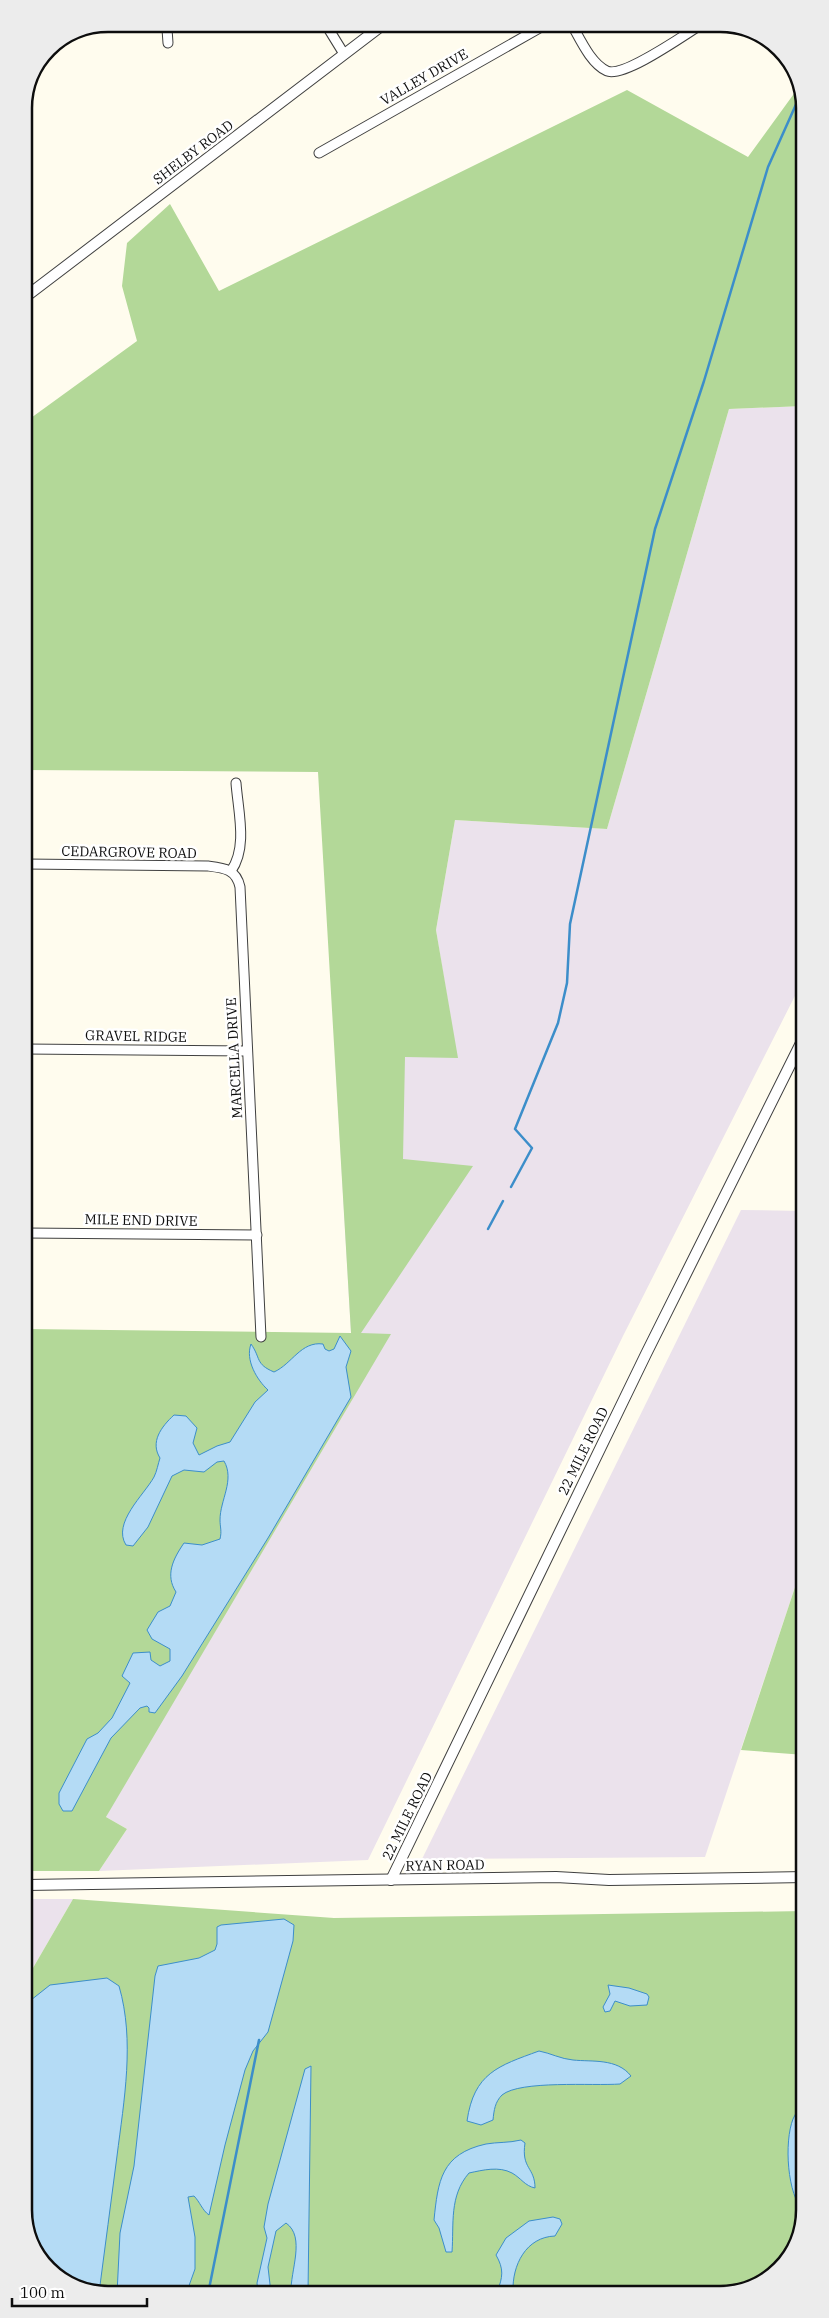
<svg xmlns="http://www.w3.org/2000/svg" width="829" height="2318" viewBox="0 0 829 2318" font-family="'IBM Plex Serif',serif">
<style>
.industrial{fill:#ebe2ec}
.forest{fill:#b3d898}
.water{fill:#b4dbf5;stroke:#3c8eca}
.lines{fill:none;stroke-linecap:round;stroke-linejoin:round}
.stream{stroke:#3c8eca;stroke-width:2.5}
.minor-casing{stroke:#404040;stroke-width:11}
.tertiary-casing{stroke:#404040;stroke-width:12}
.minor{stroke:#fff;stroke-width:9}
.tertiary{stroke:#fff;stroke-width:10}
.labels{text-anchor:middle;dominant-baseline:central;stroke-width:5;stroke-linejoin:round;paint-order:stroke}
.street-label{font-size:14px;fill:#0d0d0d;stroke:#fff}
.rim{fill:none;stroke:#0d0d0d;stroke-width:2.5}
</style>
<rect width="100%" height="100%" fill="#fffcee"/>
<g class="industrial">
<path d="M803,406l1,572 -181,358 -255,524 -269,11 28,-42 -21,-12 245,-484 -16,-277 122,1 -21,-127 19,-110 152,9 122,-420z"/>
<path d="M741,1210l63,1v349l-99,297 -283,2z"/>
<path d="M26,1899h47l-47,81z"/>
</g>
<g class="forest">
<path d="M801,84l2,322 -74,3 -122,420 -152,-9 -19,110 22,128 -53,-1 -2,102 70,7 -112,167 30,1 -285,483 21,12 -28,42h-73v-542l325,4 -33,-561 -293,-2 -1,-347 113,-82 -15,-55 5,-43 43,-39 49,87 408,-201 121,67z"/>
<path d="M804,1560l1,195 -64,-5z"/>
<path d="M73,1899l261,19 471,-7v298l-17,52 -46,30 -639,3 -46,-18 -30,-45 -1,-251z"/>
</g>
<g class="water">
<path d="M340,1336l11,15 -5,16 5,30 -83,141 -86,138 -27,37 -6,-1v-4l-2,-2 -7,2 -29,30 -39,73h-9l-4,-7v-11l28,-54 11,-6 14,-15 18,-35 -8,-7 11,-23 17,-1 1,8 9,6 10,-5v-12l-18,-10 -5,-9 11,-18 12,-6 6,-14c-11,-17 -3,-33 8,-49l18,2 18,-6c2,-8 0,-12 0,-19 0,-20 15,-40 4,-59l-7,1 -13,10 -20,-2 -12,6 -24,51 -15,19 -7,-1c-14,-22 18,-50 28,-68 3,-6 4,-13 6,-19 -10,-16 1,-31 14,-43l12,1 11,12 -4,15 6,12 18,-9 13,-4 25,-40 13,-12c-11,-10 -23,-30 -17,-46 10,14 4,20 23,28 18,-8 27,-31 49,-28l2,5 4,2 5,-2z"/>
<path d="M284,1919l10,6 -1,16 -25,91 -15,19 -8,19 -20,75 -16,70c-7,-5 -9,-13 -15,-19l-6,1 7,40v32l-9,25h-69l3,-61 14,-67 21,-190 3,-10 41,-8 16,-8 2,-6v-17l4,-2z"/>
<path d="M107,1978l12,8c16,55 5,114 -2,170 -6,46 -12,91 -18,137l-42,-17 -30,-45 -1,-227 24,-19z"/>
<path d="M608,1985l21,3 18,6 2,3 -2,8 -17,1 -15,-5 -5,10 -5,1 -2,-5 7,-13z"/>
<path d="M539,2051c11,2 22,8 34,9 19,2 44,-2 58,16l-11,8c-27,2 -100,-4 -118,11 -7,7 -8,15 -9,25l-12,5 -14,-4c7,-48 31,-55 72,-70z"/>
<path d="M311,2066l-3,227h-17c-1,-22 15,-56 -5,-70l-10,8 -8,36 3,26h-13l-1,-10 10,-45 -3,-11 4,-23 37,-135z"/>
<path d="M805,2099v110l-1,3c-17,-17 -20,-70 -11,-93 3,-7 8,-13 12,-20z"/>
<path d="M521,2140l4,3c-4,26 10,24 10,45 -10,-2 -14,-10 -23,-15 -13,-7 -29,-3 -43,0 -20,23 -15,51 -17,79h-6l-7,-24 -5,-8c4,-39 7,-66 52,-76 11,-2 23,-1 35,-4z"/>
<path d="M553,2217l7,2 2,5 -7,12c-29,1 -43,29 -42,56h-16c6,-15 7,-23 -1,-37l10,-17 23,-17z"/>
</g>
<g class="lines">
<g class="stream">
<path d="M511,1187l21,-39 -17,-19 43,-106 9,-40 3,-59 85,-395 49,-148 64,-214 34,-76"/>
<path d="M488,1229l15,-28"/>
<path d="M208,2294l51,-254"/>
</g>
<defs>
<g id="minor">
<path d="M572,25c8,14 19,39 35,46 17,7 77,-36 95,-47"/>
<path d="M328,28l16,26"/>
<path d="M167,29l1,14"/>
<path d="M319,153l224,-127"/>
<path d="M25,864l183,2c16,2 28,3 32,21l21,450"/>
<path d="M231,871c17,-24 7,-60 5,-88"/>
<path d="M25,1049l222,2"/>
<path d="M25,1233l232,2"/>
</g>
<g id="tertiary">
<path d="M24,298l356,-271"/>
<path d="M391,1880l255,-526 158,-317"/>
<path d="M26,1885l530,-8 53,3 196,-3"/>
</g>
</defs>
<use href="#minor" class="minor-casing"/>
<use href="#tertiary" class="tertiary-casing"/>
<use href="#minor" class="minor"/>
<use href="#tertiary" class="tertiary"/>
</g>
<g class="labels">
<g class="street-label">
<text transform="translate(424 77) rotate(-30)">VALLEY DRIVE</text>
<text transform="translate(193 152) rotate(-37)">SHELBY ROAD</text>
<text transform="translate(129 852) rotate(1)">CEDARGROVE ROAD</text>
<text transform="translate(136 1036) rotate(1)">GRAVEL RIDGE</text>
<text transform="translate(234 1058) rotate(-93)">MARCELLA DRIVE</text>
<text transform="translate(141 1220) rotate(1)">MILE END DRIVE</text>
<text transform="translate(583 1451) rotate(-64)">22 MILE ROAD</text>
<text transform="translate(407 1816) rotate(-64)">22 MILE ROAD</text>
<text transform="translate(445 1865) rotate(-1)">RYAN ROAD</text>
</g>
</g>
<path d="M0 0H829V2318H0ZM108 32H720A76 76 0 0 1 796 108V2210A76 76 0 0 1 720 2286H108A76 76 0 0 1 32 2210V108A76 76 0 0 1 108 32Z" fill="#ececec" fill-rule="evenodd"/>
<path class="rim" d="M108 32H720A76 76 0 0 1 796 108V2210A76 76 0 0 1 720 2286H108A76 76 0 0 1 32 2210V108A76 76 0 0 1 108 32Z"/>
<path d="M12 2298v8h135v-8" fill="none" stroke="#0d0d0d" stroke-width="2.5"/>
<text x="20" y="2298" font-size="15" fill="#0d0d0d" stroke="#ffffff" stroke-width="4" paint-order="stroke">100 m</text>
</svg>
